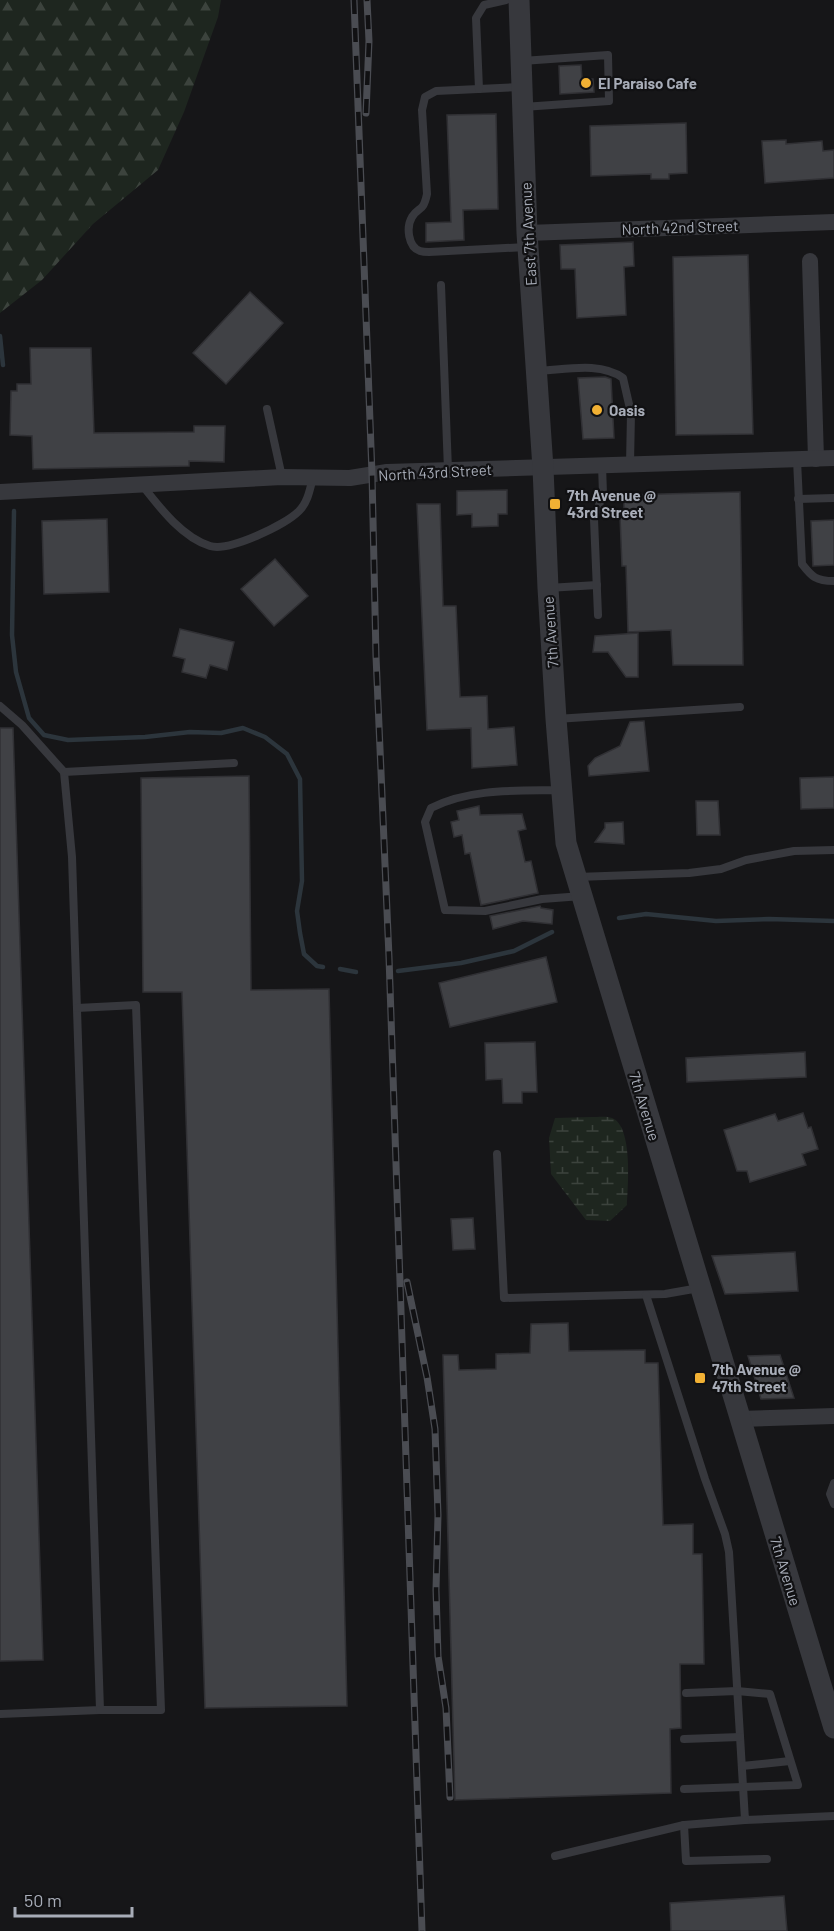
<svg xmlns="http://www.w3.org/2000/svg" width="834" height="1931" viewBox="0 0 834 1931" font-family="Barlow,sans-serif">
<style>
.forest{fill:url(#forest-firs)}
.wetland{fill:url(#wetland-marsh)}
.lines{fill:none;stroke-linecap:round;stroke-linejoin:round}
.stream{stroke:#2c353c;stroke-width:4.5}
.building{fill:#404145;stroke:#303034;stroke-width:1.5}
.service{stroke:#37383d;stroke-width:8}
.minor{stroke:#37383d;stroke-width:16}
.tertiary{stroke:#37383d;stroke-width:21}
.rail-casing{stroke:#4a4c52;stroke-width:7}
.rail{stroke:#111113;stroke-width:4.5;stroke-dasharray:14;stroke-linecap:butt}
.poi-dot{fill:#f2b134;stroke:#111113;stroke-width:2}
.labels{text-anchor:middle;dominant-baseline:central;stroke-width:4.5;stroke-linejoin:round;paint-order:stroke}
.poi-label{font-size:15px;font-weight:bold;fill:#a8adb8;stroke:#111113;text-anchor:start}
.street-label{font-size:15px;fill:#a8adb8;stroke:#111113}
</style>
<defs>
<pattern id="forest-firs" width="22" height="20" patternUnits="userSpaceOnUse" patternTransform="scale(1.5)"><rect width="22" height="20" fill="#1e261f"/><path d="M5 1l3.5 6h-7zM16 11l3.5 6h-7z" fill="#3c433d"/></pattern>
<pattern id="wetland-marsh" width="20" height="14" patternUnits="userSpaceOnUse" patternTransform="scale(1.5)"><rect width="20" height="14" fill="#1e261f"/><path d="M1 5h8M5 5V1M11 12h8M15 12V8" fill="none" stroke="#3c433d"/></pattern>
</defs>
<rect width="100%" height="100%" fill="#161618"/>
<path class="forest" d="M0,0h221l-3,17 -34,95 -26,58 -65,54 -51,56 -42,33z"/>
<path class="wetland" d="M592,1117c6,0 15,-1 20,1 21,8 16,68 15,87l-17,16 -24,-1 -35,-46 -2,-36 6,-20z"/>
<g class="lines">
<g class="stream">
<path d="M0,336l3,29"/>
<path d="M14,511l-2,124 4,37 13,46 15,17 24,5 77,-3 45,-5 31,1 22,-5 22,9 22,17 13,25 2,102 -5,30 3,22 4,21 13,12 6,1"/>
<path d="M619,918l27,-4 70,7 53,-2 65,2"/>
<path d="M340,969l16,3"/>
<path d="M398,971l63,-8 53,-12 38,-19"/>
</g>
</g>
<g class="building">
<path d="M581,65l1,14h11l1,13 -34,2 -1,-28z"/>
<path d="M496,114l2,95 -35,1 1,30 -38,2v-19l25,-1 -4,-107z"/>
<path d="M686,123l1,50 -18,1v5h-18v-5l-60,2 -1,-50z"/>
<path d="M786,140v4l36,-3 1,10 11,-1v28l-69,5 -3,-42z"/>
<path d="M633,242l1,24 -10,1 2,48 -49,3 -2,-49h-14l-1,-24z"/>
<path d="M748,255l5,179 -77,1 -3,-178z"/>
<path d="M250,292l33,31 -57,61 -33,-31z"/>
<path d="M30,348h61l3,85 100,-1v-6h31l-1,36 -35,-1v5l-156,3 -1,-33 -22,-1 1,-44h6v-7h14z"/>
<path d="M605,377l6,2 3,59 -31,1 -5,-61z"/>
<path d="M507,490v24h-9v12l-26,1v-13l-15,1v-24z"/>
<path d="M740,492l3,173h-70l-2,-35 -43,2 -2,-66h-4l-2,-50h4v-21z"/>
<path d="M417,504h23l3,102h13l4,91 27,-1 1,33 26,-2 3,38 -45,3 -1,-40 -44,2z"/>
<path d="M107,519l2,73 -65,2 -2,-73z"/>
<path d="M834,520v45l-21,1 -2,-45z"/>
<path d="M275,559l33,37 -34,30 -33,-37z"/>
<path d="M180,629l54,13 -7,28 -17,-5 -4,13 -24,-6 3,-13 -12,-3z"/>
<path d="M638,633v44h-12l-18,-25h-15l2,-16z"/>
<path d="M644,721l5,50 -60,5 -1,-10 7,-8 25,-12 10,-24z"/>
<path d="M0,728h13l30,932 -43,1z"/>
<path d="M249,776l2,214 78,-1 18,717 -142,2 -23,-716h-39l-2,-214z"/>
<path d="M834,777v31l-33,1 -1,-31z"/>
<path d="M696,801h22l2,34h-23z"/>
<path d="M479,806l1,9 42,-1 4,15 -8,2 7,31 6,-1 7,32 -57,12 -11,-52 -5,1 -3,-19 -8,2 -3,-15 8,-2 -2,-9z"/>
<path d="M623,822l1,22 -29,-2 10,-14v-5z"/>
<path d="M540,906l1,2 12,2 -1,14 -29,-3 -30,8 -3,-13z"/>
<path d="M546,957l11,45 -107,25 -11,-44z"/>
<path d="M535,1042l2,50h-15v11h-19l-1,-24 -16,1 -1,-37z"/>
<path d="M805,1052l1,25 -119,5 -1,-24z"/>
<path d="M803,1113l5,15 3,-1 7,22 -16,5 4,11 -56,17 -3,-11h-10l-13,-41 51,-16 3,7z"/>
<path d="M473,1218l2,31 -22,1 -2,-31z"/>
<path d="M795,1252l3,39 -73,3 -13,-38z"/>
<path d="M568,1323l1,28 76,-1v13h13l5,162 30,-1v30h9l2,110h-24l1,64 -11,1 1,64 -216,7 -12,-445h15l1,15 37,-1v-15l34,-1 1,-29z"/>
<path d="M780,1355l14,43 -33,1 -13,-43z"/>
<path d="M784,1896l3,35h-116l-1,-28z"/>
</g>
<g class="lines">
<g class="service">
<path d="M522,61l86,-6 1,46 -86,6"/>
<path d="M521,87l-85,4 -11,6 -3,13 5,84c-4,19 -8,12 -15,23 -6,10 -4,30 8,34 3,1 6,1 9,1l98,-5"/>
<path d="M479,89l-3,-71 8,-13 22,-5"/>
<path d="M441,285l7,185"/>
<path d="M537,371c27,-1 63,-10 86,7l8,35 -1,51"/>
<path d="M267,409l15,68"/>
<path d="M797,460l5,104c10,13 14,17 32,17"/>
<path d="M142,485c18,23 40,52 68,61 19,6 75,-21 89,-35 9,-9 11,-22 14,-34"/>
<path d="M798,499l36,-1"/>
<path d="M548,588l49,-3"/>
<path d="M598,615l-4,-96 9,-25 -1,-29"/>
<path d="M0,706l22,19 42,47 8,85 28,853 -100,4"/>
<path d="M556,719l184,-12"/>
<path d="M64,772l170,-9"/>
<path d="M561,790c-43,1 -91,-2 -130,18l-6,14 20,88 40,1 57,-12 40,-3"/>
<path d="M577,877l112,-4 32,-4 25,-9 48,-9 40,-1"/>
<path d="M77,1008l59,-3 25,705h-61"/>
<path d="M497,1154l7,144 161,-4 34,-6"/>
<path d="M646,1295l59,184 20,55 4,18 16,268 89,-4"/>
<path d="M834,1483l-4,11 4,10"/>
<path d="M684,1739l56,-2"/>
<path d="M742,1766l48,-5"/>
<path d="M684,1789l114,-4 -28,-91 -33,-3 -51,2"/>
<path d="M684,1825l2,36 81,-2"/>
<path d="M555,1856l129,-31 61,-5"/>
</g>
<g class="minor">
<path d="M527,233l307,-11"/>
<path d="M810,261l6,198"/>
<path d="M0,492l282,-15 68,1 37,-6 447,-14"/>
<path d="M739,1419l95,-3"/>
</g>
<path class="tertiary" d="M519,0l8,233 16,235 5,120 8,131 10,124 268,885"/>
<defs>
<g id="rail">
<path d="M354,0l18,474 4,182 13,301 33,974"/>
<path d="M366,113l3,-72 -2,-41"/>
<path d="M407,1282l20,95 8,52 3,86 -2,75 2,66 8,52 4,89"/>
</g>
</defs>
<use href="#rail" class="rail-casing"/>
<use href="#rail" class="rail"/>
</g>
<g class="poi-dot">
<circle cx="586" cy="83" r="6"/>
<circle cx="597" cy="410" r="6"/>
<rect x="549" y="498" width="12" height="12" rx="3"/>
<rect x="694" y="1372" width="12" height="12" rx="3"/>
</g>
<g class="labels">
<g class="poi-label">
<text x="598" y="83">El Paraiso Cafe</text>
<text x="609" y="410">Oasis</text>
<text x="567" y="495">7th Avenue @<tspan x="567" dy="17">43rd Street</tspan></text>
<text x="712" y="1369">7th Avenue @<tspan x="712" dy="17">47th Street</tspan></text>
</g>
<g class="street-label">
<text transform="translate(680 227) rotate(-2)">North 42nd Street</text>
<text transform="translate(528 234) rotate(-93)">East 7th Avenue</text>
<text transform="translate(435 472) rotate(-3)">North 43rd Street</text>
<text transform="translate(550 632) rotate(-94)">7th Avenue</text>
<text transform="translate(645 1106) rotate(73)">7th Avenue</text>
<text transform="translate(786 1571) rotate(73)">7th Avenue</text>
</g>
</g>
<path d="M15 1907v9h117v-9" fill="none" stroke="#a8adb8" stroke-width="3"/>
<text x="24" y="1907" font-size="18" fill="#a8adb8" stroke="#111113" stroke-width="4.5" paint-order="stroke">50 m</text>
</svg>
